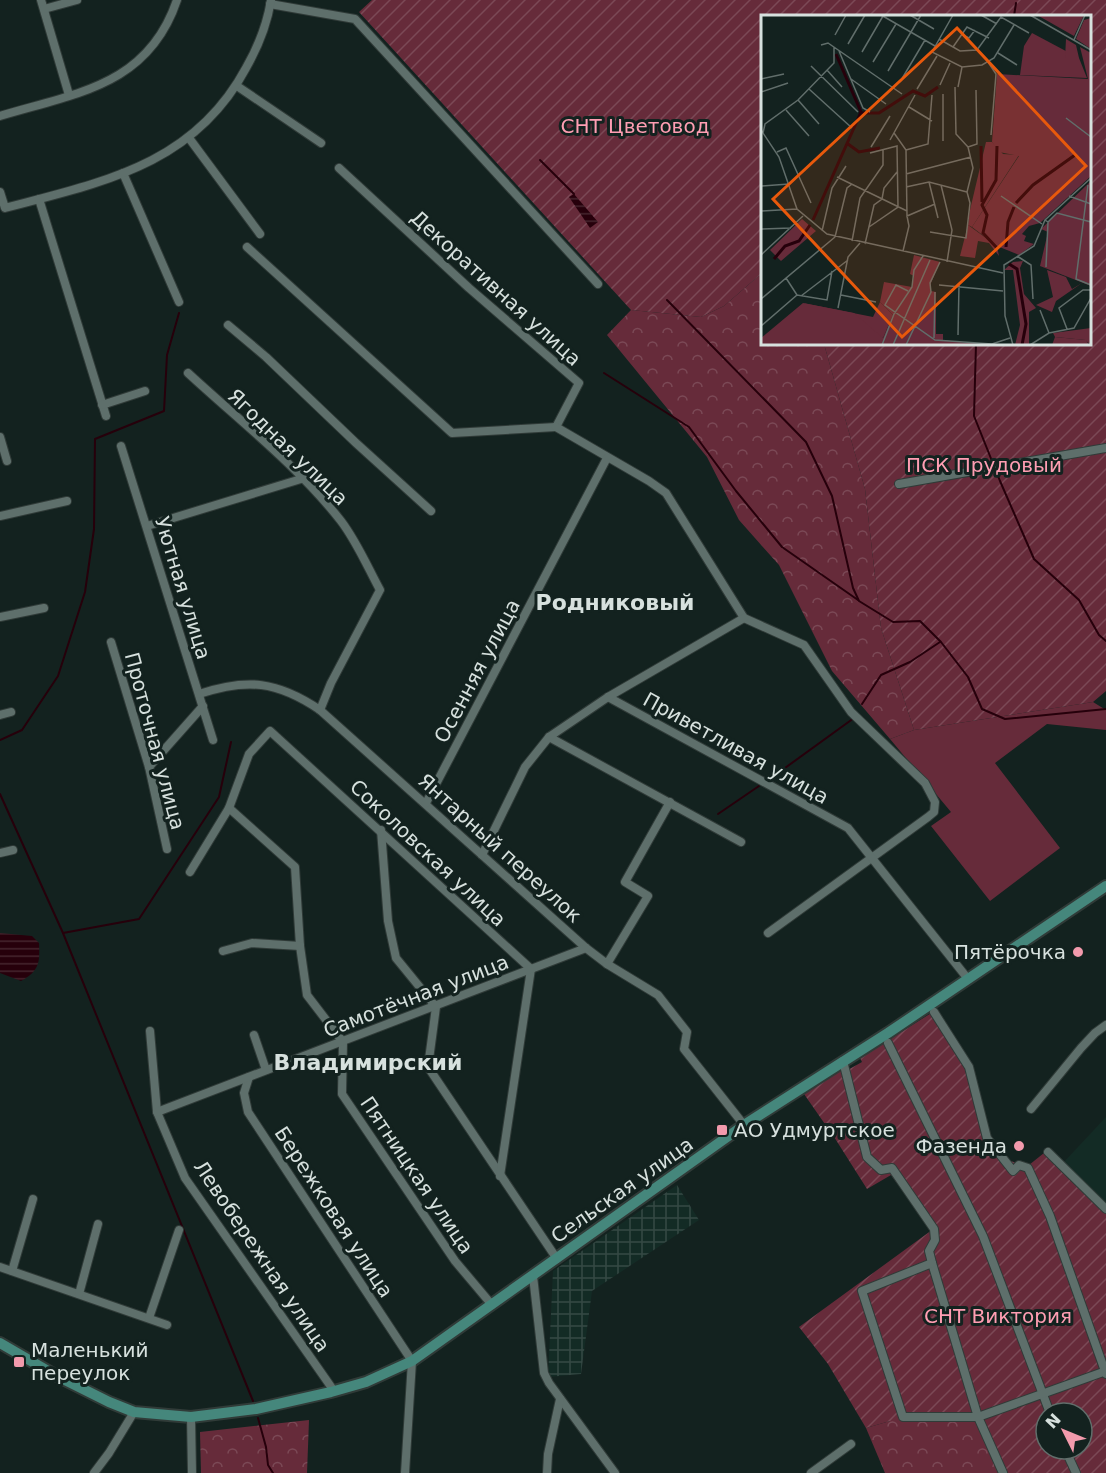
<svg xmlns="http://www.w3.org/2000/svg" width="1106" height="1473" viewBox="0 0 1106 1473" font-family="'DejaVu Sans',sans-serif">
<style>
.built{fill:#132b25}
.industrial{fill:url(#industrial-grid)}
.grass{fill:#662b3a}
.forest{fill:url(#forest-crowns)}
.garden{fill:url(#garden-furrows);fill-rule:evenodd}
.water{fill:url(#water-rules)}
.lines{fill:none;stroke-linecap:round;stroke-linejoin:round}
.stream{stroke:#26000b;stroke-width:2}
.street-casing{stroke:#303b38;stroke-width:10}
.secondary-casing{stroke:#303b38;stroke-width:14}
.street{stroke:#5e6f6b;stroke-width:8}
.secondary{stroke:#45877c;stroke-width:10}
.poi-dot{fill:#f29aac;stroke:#13221f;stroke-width:2}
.labels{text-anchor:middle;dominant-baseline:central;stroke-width:6;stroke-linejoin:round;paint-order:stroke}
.park-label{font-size:20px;fill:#ff9eb3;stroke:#13221f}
.street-label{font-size:20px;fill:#d7e1de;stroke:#13221f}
.poi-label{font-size:20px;fill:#d7e1de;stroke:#13221f;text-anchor:end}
.quarter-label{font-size:22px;font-weight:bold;fill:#d7e1de;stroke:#13221f}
.inset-river{fill:none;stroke:#26000b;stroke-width:3}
.inset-road{fill:none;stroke:#616e6b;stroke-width:1.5}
.view{fill:#e8590c;fill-opacity:0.15;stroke:#e8590c;stroke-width:3}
.inset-edge{fill:none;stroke:#d7e1de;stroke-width:3}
</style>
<defs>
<pattern id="industrial-grid" width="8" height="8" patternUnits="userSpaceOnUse" patternTransform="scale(1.5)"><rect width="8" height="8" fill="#132b25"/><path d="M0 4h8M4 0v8" fill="none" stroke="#354944"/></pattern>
<pattern id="forest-crowns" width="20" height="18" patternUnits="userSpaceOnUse" patternTransform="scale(1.5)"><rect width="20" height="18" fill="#662b3a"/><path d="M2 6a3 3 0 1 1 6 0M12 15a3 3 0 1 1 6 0" fill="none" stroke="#7b4956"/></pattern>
<pattern id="garden-furrows" width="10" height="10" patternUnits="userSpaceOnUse" patternTransform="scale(1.5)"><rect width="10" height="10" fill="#662b3a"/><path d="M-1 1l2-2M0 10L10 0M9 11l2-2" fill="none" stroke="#7b4956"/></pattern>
<pattern id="water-rules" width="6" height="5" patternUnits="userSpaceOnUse" patternTransform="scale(1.5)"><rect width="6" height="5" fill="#26000b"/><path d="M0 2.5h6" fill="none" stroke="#45252e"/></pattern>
</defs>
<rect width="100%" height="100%" fill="#13221f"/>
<path class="built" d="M1106,1117v87l-43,-41z"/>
<path class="industrial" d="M677,1185l22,35 -107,71 -11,83 -33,3 5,-106z"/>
<path class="grass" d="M1093,702l13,8v20l-59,-6 -52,39 65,85 -70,53 -59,-75 20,-14 -61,-73 24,-9z"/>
<g class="forest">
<path d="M762,273v71h62l41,145 16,139 33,102 -24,9 -58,-68 -53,-106 -40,-45 -32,-63 -100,-122 24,-25 70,7 23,-11z"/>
<path d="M309,1420l-2,53h-106l-1,-41z"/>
<path d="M890,1421h85l24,52h-114l-19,-45z"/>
</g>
<g class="garden">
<path d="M372,0h734v691l-13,11 -179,28 -33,-102 -16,-139 -41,-145h266v-328h-328v257l-38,33 -23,11 -70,-7 -272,-298z"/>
<path d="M936,1010l36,55 19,71 15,23 10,4 13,2 20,-16 57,55v269h-107l-24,-52h-85l-24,7 -38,-64 -29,-37 133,-97 -41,-55 -24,14 -31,-49 -32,-46 37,-26 3,4 18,-10 -2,-4zM1046,1413h36v36h-36z"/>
</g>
<g class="water">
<path d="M574,194l24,28 -8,6 -21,-31z"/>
<path d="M0,933l32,3 7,7c1,20 0,28 -18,38l-21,-8z"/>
</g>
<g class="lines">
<g class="stream">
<path d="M1014,16l2,-13"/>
<path d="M540,160l34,34"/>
<path d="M667,300l139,142 26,54 21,92 6,13 34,21 27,-1 21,21 27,35 14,32 23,10 101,-10"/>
<path d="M976,344l-2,72 26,65 34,78 45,41 20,35 7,6"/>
<path d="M604,373l85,54 47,64 46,56 76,53"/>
<path d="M862,704l19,-29 29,-13 30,-20"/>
<path d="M0,740l22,-10 36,-54 27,-84 9,-63 1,-90 69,-28 3,-56 12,-42"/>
<path d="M767,781l87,-63"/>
<path d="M0,794l63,139 190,468"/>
<path d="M718,814l41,-28"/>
<path d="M63,933l76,-14 80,-122 12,-55"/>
<path d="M258,1418l8,29 2,18 5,8"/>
</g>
<defs>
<g id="street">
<path d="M41,0l28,95"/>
<path d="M270,4l85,15 243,265"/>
<path d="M44,9l33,-9"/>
<path d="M237,86l84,57"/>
<path d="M0,116c76,-23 148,-30 177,-116"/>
<path d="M189,138l71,96"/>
<path d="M339,168l130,120 110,95 -23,44"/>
<path d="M123,173l56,129"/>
<path d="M0,192l5,16c98,-26 189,-43 241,-140 12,-21 21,-43 25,-68"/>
<path d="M39,199l67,217"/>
<path d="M247,247l205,186 104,-6"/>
<path d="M228,325l38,32 90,86 75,68"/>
<path d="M188,373c52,48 110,93 153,148 16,21 27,47 39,69l-49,93 -11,27"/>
<path d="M102,405l43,-14"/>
<path d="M556,427l93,54 17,12 78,125 60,27 47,67 74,71 10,19 -1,10 -6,5 -160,116"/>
<path d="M0,437l7,24"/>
<path d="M121,446l92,294"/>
<path d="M899,484l207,-36"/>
<path d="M0,516l67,-15"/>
<path d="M147,526l154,-47"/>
<path d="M0,617l44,-9"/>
<path d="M111,642l38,125 18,82"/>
<path d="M199,694c48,-16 78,-13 121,16l266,238 21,16 41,-68 -23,-14 45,-80"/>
<path d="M608,697l240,131 120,151"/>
<path d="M0,715l11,-3"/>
<path d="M549,737l192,105"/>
<path d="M149,767l54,-61"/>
<path d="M426,803l181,-345"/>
<path d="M229,808l66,59 5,79 7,49 36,47 -1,52 113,167 37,44"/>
<path d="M381,830l7,91 8,37 40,49 -8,60 129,192"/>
<path d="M0,853l13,-3"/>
<path d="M482,855l43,-88 24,-30 59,-40 136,-79"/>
<path d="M190,872l39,-64 20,-54 21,-23 261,238 -31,207"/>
<path d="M223,951l29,-8 48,3"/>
<path d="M607,964l51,31 29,37 -3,17 60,76"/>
<path d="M934,1012l35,55 18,71 26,33 6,-6 9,3 22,48 56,158"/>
<path d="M150,1031l7,81 28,66 149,213"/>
<path d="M254,1035l12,35"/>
<path d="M888,1043l95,193 67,177"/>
<path d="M843,1061l24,96 14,13 11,-2 42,61 1,11 -6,11 3,12 46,154 25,56"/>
<path d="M249,1077l-5,16 4,19 164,249 -7,112"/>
<path d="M1031,1109l50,-61 14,-15 11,-8"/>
<path d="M157,1112l429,-164"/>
<path d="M1048,1152l58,57"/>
<path d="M932,1263l-70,28 41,126h75l128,-46"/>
<path d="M0,1267l167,58"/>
<path d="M12,1271l21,-72"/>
<path d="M533,1276l11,97 5,10 66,90"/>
<path d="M79,1294l19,-70"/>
<path d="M149,1318l30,-88"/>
<path d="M191,1417l1,56"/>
<path d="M1065,1449l11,24"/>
<path d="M94,1473l15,-20 25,-41"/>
<path d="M547,1473l1,-19 12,-55"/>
<path d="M811,1473l40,-29"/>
</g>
<path id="secondary" d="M0,1343l55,32 54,27 25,10 57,5 65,-8 75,-17 35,-10 46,-21 332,-236 144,-92 218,-147"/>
</defs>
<use href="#street" class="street-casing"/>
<use href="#secondary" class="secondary-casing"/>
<use href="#street" class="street"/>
<use href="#secondary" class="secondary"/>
</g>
<g class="poi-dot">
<circle cx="1078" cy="952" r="6"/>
<rect x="716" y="1124" width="12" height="12" rx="3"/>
<circle cx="1019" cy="1146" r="6"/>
<rect x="13" y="1356" width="12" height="12" rx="3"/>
</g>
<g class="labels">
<g class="park-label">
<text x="635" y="126">СНТ Цветовод</text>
<text x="984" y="465">ПСК Прудовый</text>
<text x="998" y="1316">СНТ Виктория</text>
</g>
<g class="street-label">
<text transform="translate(496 288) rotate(42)">Декоративная улица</text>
<text transform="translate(288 447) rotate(44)">Ягодная улица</text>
<text transform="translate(183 588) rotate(73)">Уютная улица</text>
<text transform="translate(477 671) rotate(-62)">Осенняя улица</text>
<text transform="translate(155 741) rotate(75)">Проточная улица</text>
<text transform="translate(736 748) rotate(29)">Приветливая улица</text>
<text transform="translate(500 848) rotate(42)">Янтарный переулок</text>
<text transform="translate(428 853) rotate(43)">Соколовская улица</text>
<text transform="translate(416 996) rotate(-21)">Самотёчная улица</text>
<text transform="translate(417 1175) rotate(56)">Пятницкая улица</text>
<text transform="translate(622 1190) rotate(-35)">Сельская улица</text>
<text transform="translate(334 1212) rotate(57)">Бережковая улица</text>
<text transform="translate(262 1256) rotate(56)">Левобережная улица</text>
</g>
<g class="poi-label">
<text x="1066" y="952">Пятёрочка</text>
<text x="734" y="1130" text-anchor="start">АО Удмуртское</text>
<text x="1007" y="1146">Фазенда</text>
<text x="31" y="1350" text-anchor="start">Маленький<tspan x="31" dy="23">переулок</tspan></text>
</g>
<g class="quarter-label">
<text x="615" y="602">Родниковый</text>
<text x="368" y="1062">Владимирский</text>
</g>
</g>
<g transform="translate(761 15)">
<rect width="330" height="330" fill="#13221f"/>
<path d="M271,18l47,25 8,20 -67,-3 4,-29zM207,210l29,21 2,10 -10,-13 -11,-2 -3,17 -15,-2z" fill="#662b3a"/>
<path d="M330,3v31l-15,-10 8,-19zM305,24l10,6 3,13h-14zM225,127h6l11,12 16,1 -47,72 -4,-2 2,-15zM41,204l14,12 -35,30 -11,-11zM262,246l-3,7 4,26 12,14 -7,4v33h-14l5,-20 -7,-55h-9l9,-8zM286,255l19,7 6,12 10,-6 -26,18 -4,11 -16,-7 17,-8zM119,287l13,13 -10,23 -80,-35 70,14zM330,313v17l-6,-5 -30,-3 -2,-4z" fill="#662b3a"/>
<path d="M276,0h47l-10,21zM319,32l11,6v123l-51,47 -11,3 -7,8 4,2 -2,5 10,3 -15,11 -22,-9 -25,-19 47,-71 -20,-4 -7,-10 5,-68 91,5zM330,166v105l-51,-20 8,-34 -7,-3zM153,240l26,7 -9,21v8l5,1v42h7v6l44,5h-226v-7l42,-35 51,10 29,25 10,-23 -13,-13 4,-20 28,5 2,-11 -4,-2zM294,322l31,3 3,5h-37z" fill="#662b3a"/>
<path class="inset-river" d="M101,98h17l34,-22 12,5 13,-9M87,129l11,8 21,-4M220,131l1,56M236,131l-1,34 -14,25 5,10 -4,18 14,15M255,188l17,-18 42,-30M52,205l48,-108 -25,-58M245,232l2,-25 6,-15M13,244l11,-13 14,-5 11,-16M248,249l8,5 9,55 -4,21"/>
<path class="inset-road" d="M120,0l54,31M149,0l24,14M192,0l-21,37 30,15 20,-2 12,-7 20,-33M220,0l16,9M269,0l61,35M200,19l8,4 6,-8M74,20l11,-20M178,24l21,12 17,-1 24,-33 28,16M313,25l11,-25M87,29l17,-29M60,30l7,-2 74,51M192,32l14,-20 22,11M78,36l24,57 7,4M101,37l21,-36M237,38l19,12M112,47l23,-38M227,47l8,12 -5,61M50,51l47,46M66,55l15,17M127,56l33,-56M0,64l23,-5M90,64l35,25M139,67l25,-42M179,70l10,-22M194,72l1,47 12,13M197,72l4,-20M48,74l43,39M156,74l20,-33M0,77l27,-9M182,79v47M37,85l21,24M148,92l23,14M25,95l23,26M305,103l25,19M0,115l18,27 18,52 30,25 176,39M2,118l2,-9 33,-24 36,-37v-16M133,118l12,17 1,66 28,-12M129,125l25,-45M110,132l19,-31M207,132l9,-3 -1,-54M145,135l22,-6 4,-49M16,137l9,-4 25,55M145,159l65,-17M76,162l70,34M168,167l9,36M180,170l11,45 -5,32M327,170l-12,94 15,6M0,171l28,-2M145,172l23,-5 38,10M240,181l41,28M308,181l22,8M0,196l36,-2M284,205l3,2 9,-9 34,9M108,212l29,-20 -1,-61 -27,7M0,214l30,-1M61,216l10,-43 14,-22M169,217l36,6 4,-35 -3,-11 6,-24 -5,-21M74,222l12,-49 5,-4M91,226l8,-43 23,-33v-15M104,229l9,-39 8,-6 2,-11 13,-16M142,236l6,-25 -2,-10M0,240l42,-39M256,241l14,9 2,34M285,252l2,-45M25,263l11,17M178,270l64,6M147,276l-12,-6 -11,20 50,35 57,4 18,-6M80,280l35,7M40,281l47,-36M0,284l74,-62M77,293l10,-51 12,-14M279,295l9,23M0,311l36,-31 30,5 5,-29M306,314l-8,-21 24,-18h8M197,320l1,-50M173,323l1,-46M121,330l12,-31 18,-27 2,-17 9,-14M132,330l37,-85M145,330l25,-53 -1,-9 10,-21M252,330l-8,-29 -1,-51 30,-19 11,-26 46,-42M269,330l19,-12 25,-5 17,-30"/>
<path class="view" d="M196,13l129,138 -184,171 -129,-138z"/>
<rect width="330" height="330" class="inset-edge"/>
</g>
<g transform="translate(1064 1431) rotate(313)"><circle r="28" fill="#13221f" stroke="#616e6b" stroke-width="1.5"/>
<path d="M0-4.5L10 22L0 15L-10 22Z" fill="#f29aac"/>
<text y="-9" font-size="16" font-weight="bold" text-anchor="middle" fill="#d7e1de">N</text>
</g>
</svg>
